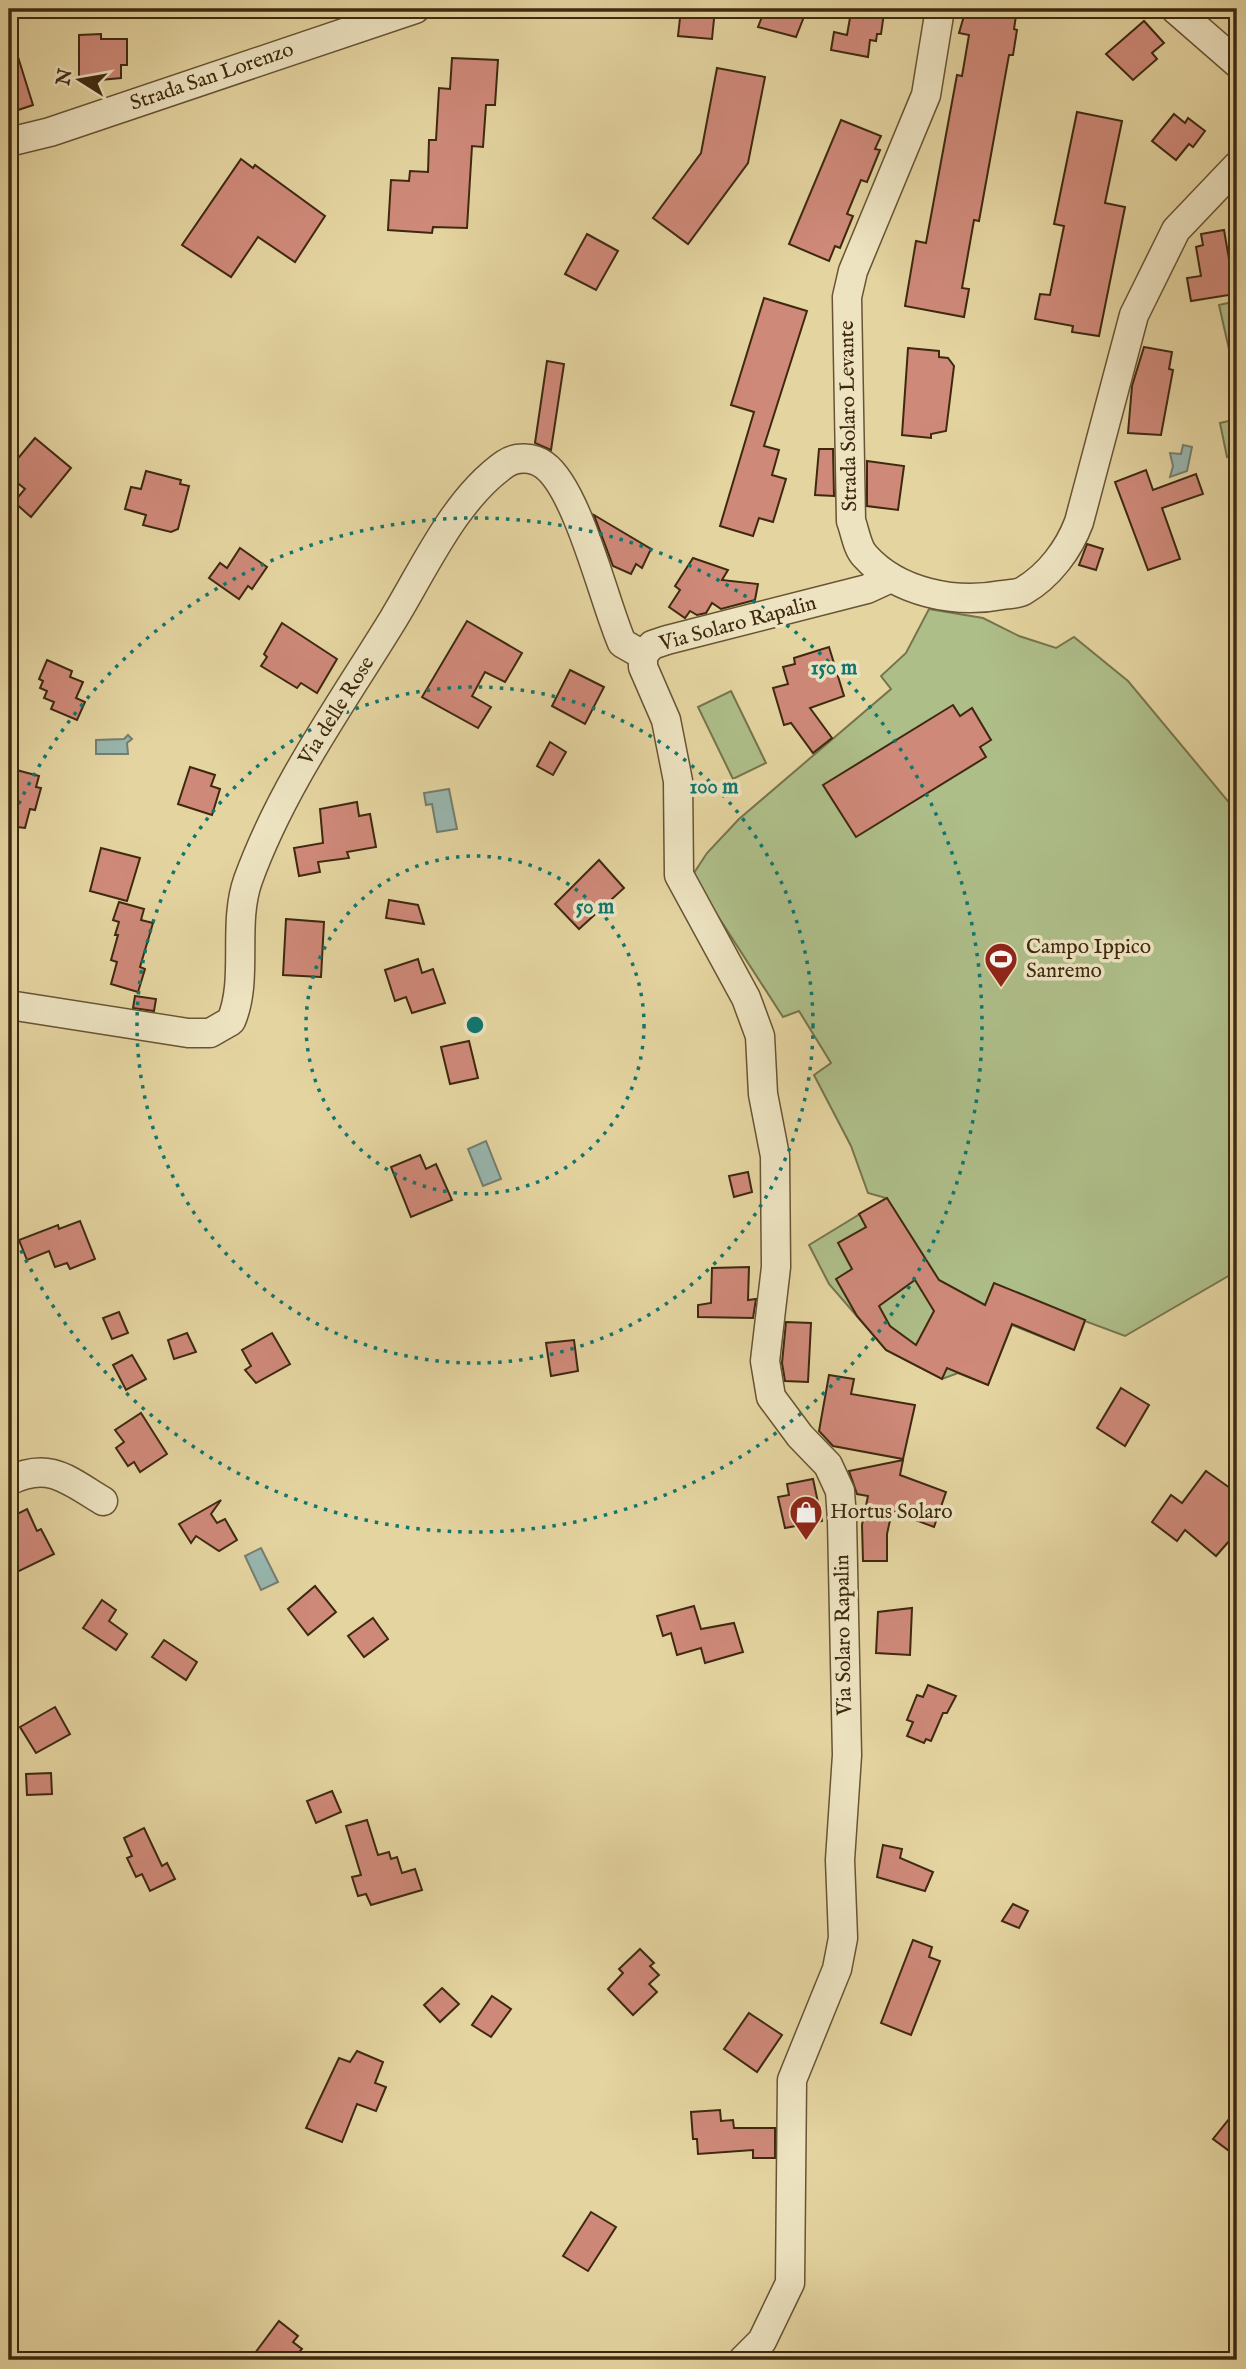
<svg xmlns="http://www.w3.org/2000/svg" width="1246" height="2369" viewBox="0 0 1246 2369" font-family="'IM FELL English',serif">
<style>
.green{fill:#aebe89;stroke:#76744c;stroke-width:2}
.water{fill:#98b6ae;stroke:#747e6f;stroke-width:2}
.building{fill:#cf8979;stroke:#3e2910;stroke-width:2;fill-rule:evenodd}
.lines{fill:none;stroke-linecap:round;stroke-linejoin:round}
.minor-casing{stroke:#685434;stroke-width:31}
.minor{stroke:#ede3c1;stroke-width:28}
.ring{fill:none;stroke:#0f766e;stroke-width:3.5;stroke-dasharray:3.5 7}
.labels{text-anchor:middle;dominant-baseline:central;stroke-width:7;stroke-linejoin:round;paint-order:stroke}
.street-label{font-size:21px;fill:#3e2910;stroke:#ede3c1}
.poi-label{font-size:21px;fill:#3e2910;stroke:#ede3c1;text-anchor:start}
.centre{fill:#0f766e;stroke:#ede3c1;stroke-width:3.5}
.ring-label{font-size:21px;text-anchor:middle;font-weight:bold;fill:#0f766e;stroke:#ede3c1;stroke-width:7;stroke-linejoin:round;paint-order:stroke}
</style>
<rect width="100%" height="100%" fill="#e4d4a0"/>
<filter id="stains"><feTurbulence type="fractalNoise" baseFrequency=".00286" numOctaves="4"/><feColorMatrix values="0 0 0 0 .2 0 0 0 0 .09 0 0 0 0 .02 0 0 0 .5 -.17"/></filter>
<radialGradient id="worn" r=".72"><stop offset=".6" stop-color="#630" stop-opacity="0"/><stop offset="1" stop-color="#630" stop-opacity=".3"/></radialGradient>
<g class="green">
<path d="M1237,301v65l-4,1 -14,-62z"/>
<path d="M1237,419v36l-10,2 -7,-34z"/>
<path d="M929,609l54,9 36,18 37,12 18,-11 54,44 109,131v459l-112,65 -40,-15 -11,29 -62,-25 -24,60 -30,-12 -16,6 -56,-29 -57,-66 -20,-39 77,-47 -18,-5 -17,-47 -37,-71 17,-12 -32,-52 -16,6 -91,-141 15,-23 32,-34 152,-130 -10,-13 25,-23z"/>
<path d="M731,691l35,72 -33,16 -35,-72z"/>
</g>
<g class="water">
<path d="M1183,445l9,2 -5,24 -17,6 3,-11 -3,-13 11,1z"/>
<path d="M128,735l4,4 -5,4 1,11h-32v-14l28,-1z"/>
<path d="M449,789l8,40 -20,3 -5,-28 -6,1 -2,-12z"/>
<path d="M486,1141l15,38 -18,7 -15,-37z"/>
<path d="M261,1548l17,34 -17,8 -16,-34z"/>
</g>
<g class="building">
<path d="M681,9h34l-3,30 -34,-3z"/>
<path d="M765,9h42l-11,28 -38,-10z"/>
<path d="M966,9h51l-3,20 3,1 -4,25h-4l-30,166 -5,-1 -12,68 7,1 -5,28 -59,-11 11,-65 10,2 31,-168 5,1 7,-41 -10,-2z"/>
<path d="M851,12l33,1 -3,21h-4l-1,7 -6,-1 -2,17 -37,-7 3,-18 13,3z"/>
<path d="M1144,21l20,22 -12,10 5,6 -24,21 -27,-26z"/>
<path d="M101,34v5h26v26h-6v13l-42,4v-47z"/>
<path d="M13,41l20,64 -24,8v-71z"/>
<path d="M452,58l46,2 -3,45h-9l-3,42 -11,-1 -5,82 -34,-1 -1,6 -44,-3 3,-50 18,1 1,-10 18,1 1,-32h7l3,-52 11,1z"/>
<path d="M717,68l48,9 -17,86 -60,81 -35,-26 48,-65z"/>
<path d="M1077,112l45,9 -17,82 20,4 -26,129 -27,-4 1,-6 -38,-7 5,-25 10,1 14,-69 -10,-2z"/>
<path d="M1174,114l11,9 3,-5 17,13 -12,16 -4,-3 -13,16 -24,-19z"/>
<path d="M841,120l40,16 -6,13 5,1 -13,32 -6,-2 -14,34 6,2 -13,32 -5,-2 -6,15 -40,-17z"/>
<path d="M241,159l12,9 2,-3 70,51 -30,46 -37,-25 -27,40 -49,-32z"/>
<path d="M1224,230l11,64 -44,7 -4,-23 14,-2 -5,-29 7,-2 -2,-11z"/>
<path d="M587,234l31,17 -22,39 -31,-16z"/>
<path d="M764,298l43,13 -43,135 15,4 -7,25 14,4 -13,43 -14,-4 -6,18 -33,-10 34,-114 -23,-7z"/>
<path d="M1144,347l28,5 -3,17 4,1 -12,65 -33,-2 4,-47z"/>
<path d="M908,348l31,3v6l9,1 6,8 -8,65 -15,3v4l-29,-3z"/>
<path d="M547,361l17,3 -13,86 -16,-7z"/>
<path d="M35,438l36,30 -40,49 -17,-15 11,-13 -16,-13v-7z"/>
<path d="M819,449h14l1,47 -19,-1z"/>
<path d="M867,461l37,5 -6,44 -31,-4z"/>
<path d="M1146,470l7,20 43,-16 7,20 -41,14 18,51 -32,11 -33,-88z"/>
<path d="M146,471l35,9 -1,4 9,2 -11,43 -7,3 -28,-7 3,-10 -21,-6 6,-22 10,2z"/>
<path d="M594,515l57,34 -9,19 -6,-4 -5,10 -18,-8z"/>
<path d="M1087,544l16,5 -7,21 -17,-5z"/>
<path d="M240,548l27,19 -15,22 -4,-3 -9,13 -30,-21 11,-15 7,5z"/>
<path d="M693,558l35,12 -6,10 36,4 -3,16 -34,9 -9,-6 -6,10 -9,2 -7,-4 -5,7 -16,-11 11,-17 -5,-4z"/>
<path d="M467,621l55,32 -17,29 -20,-10 -13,24 19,11 -13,21 -56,-31z"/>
<path d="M282,623l55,36 -20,34 -16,-10 -4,5 -36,-22 6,-9 -3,-3z"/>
<path d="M829,647l15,49 -34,12 22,30 -19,15 -22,-30 -7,2 -11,-37 15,-4 -5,-17 12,-3 -1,-6z"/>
<path d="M47,660l25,11 -2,6 13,5 -7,16 9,4 -8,18 -26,-11 3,-7 -10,-4 3,-7 -7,-3 3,-7 -4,-2z"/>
<path d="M570,670l34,17 -19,37 -33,-18z"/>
<path d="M953,705l7,11 12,-8 19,32 -11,7 6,10 -130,80 -33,-52z"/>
<path d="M550,742l16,10 -13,23 -16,-9z"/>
<path d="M190,767l25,8 -4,11 9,3 -8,26 -34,-11z"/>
<path d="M9,768l30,8 -3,11 5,1 -6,22 -5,-1 -5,19 -16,-2z"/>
<path d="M357,802l2,14 11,-2 6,33 -29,5 2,6 -31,4 2,10 -21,4 -5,-28 29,-5 -3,-34z"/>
<path d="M101,848l39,10 -13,43 -37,-10z"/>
<path d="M599,860l25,28 -45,41 -24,-25z"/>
<path d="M389,900l29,5 6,19 -38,-6z"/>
<path d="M119,902l25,7 -3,11 12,3 -13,44 5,2 -7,23 -27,-8 6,-22 -6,-2 7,-25h-3l4,-13 -6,-2z"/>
<path d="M286,919l38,3 -3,55 -38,-2z"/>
<path d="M418,959l4,14 11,-4 12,34 -33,10 -6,-16 -11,4 -10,-31z"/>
<path d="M135,996l21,3 -2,12 -21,-3z"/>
<path d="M469,1041l9,37 -28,6 -9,-37z"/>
<path d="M420,1155l6,14 10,-5 16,36 -41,17 -20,-50z"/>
<path d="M748,1172l4,20 -18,5 -5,-21z"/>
<path d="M887,1198l52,82 46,25 9,-22 91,37 -11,30 -62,-26 -24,61 -41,-17 -5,11 -56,-29 -29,-34 -21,-37 16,-10 -14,-26 28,-16 -7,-13zM915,1280l19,31 -18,34 -26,-19 -11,-20z"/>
<path d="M80,1221l15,38 -25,10 -3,-6 -12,4 -6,-16 -22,9 -8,-20 39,-15 1,4z"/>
<path d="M749,1267l-1,33 8,-1 -3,19 -55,-1v-12l13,-2 1,-35z"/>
<path d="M119,1312l9,21 -16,6 -9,-21z"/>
<path d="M786,1322l25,1 -3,59 -23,-1 -3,-18z"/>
<path d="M187,1333l9,19 -22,7 -6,-19z"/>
<path d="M272,1333l18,31 -34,19 -11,-13 6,-4 -9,-16z"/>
<path d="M574,1340l4,31 -27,5 -5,-33z"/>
<path d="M132,1355l14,24 -20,11 -13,-25z"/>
<path d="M829,1375l25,4 -3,15 64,11 -12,54 -70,-13 -14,-15z"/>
<path d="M1121,1388l28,17 -24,41 -28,-18z"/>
<path d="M141,1413l26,41 -27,18 -6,-10 -6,4 -12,-18 8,-6 -9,-12z"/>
<path d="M903,1460l-3,15 46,17 -12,35 -42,-16 -5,23v27h-24l-1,-36 6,-29 -11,-2 -8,-23z"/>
<path d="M1206,1471l31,22v39l-21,24 -31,-26 -8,11 -25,-19 19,-27 11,8z"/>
<path d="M813,1479l9,42 -37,7 -7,-31 11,-2 -2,-11z"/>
<path d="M221,1500l-10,14 6,9 8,-4 12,21 -18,11 -23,-15 -5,7 -12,-19z"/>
<path d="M27,1509l10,22 4,-2 13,25 -39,19 -6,-13v-42z"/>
<path d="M315,1586l21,26 -28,23 -20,-26z"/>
<path d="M102,1600l14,10 -7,11 18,13 -11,16 -33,-22z"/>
<path d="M694,1606l7,23 33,-6 9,29 -38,11 -4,-15 -24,7 -6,-22 -8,3 -6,-20z"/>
<path d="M912,1608l-2,47 -34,-2 2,-41z"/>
<path d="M373,1618l15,21 -24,18 -16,-21z"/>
<path d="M164,1640l33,22 -11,18 -34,-23z"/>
<path d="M928,1685l28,11 -9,17h-4l-12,28 -5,-2 -2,4 -17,-7 6,-14 -6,-2 10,-25 6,2z"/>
<path d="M55,1707l15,27 -34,19 -16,-26z"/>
<path d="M51,1773l1,21 -25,1 -1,-21z"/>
<path d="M332,1791l9,21 -25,11 -9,-22z"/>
<path d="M367,1820l11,35 11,-3 2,7 6,-2 5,16 13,-4 7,21 -51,15 -5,-11 -8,2 -6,-19 9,-2 -15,-49z"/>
<path d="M144,1828l18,38 5,-3 8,16 -25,12 -8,-17 -6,3 -9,-19 5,-2 -8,-18z"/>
<path d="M883,1845l19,4 -2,9 33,14 -8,19 -48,-14z"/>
<path d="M1013,1904l15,7 -9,17 -17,-7z"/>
<path d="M913,1940l19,7 -3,10 11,4 -29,74 -30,-12z"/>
<path d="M640,1949l14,14 -4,3 9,9 -10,9 8,8 -24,23 -25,-26 15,-16 -4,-4z"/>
<path d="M442,1988l17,16 -19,18 -16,-17z"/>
<path d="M492,1996l19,13 -20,28 -19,-12z"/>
<path d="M749,2013l33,22 -25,37 -33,-23z"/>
<path d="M357,2051l26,11 -8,21 11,4 -10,24 -19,-7 -15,38 -36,-14 33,-70 11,4z"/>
<path d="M1237,2109v29l-9,12 -15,-11z"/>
<path d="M720,2110l1,11 12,-1 1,8h41v30h-22v-8l-55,4 -1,-15h-4l-2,-27z"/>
<path d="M591,2212l25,15 -28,44 -25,-15z"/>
<path d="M279,2321l19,15 -5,6 9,7 -10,11h-28l-9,-7z"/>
</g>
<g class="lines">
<defs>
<g id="minor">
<path d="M940,9l-14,86 -73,176 -6,26 4,224c4,10 6,27 14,35 33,37 91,48 137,39 7,-1 16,-1 21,-4 26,-15 46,-42 56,-69l55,-207 42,-85 61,-64"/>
<path d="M1175,9l62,54"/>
<path d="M9,142l41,-10 365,-123"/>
<path d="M9,1005l179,28h22l21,-12c18,-42 1,-96 17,-141 34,-94 94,-177 146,-262 31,-51 61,-119 111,-154 11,-8 28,-7 39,1 34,24 60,137 78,178l21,12"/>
<path d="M9,1481c40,-20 59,-1 94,20"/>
<path d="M743,2360l19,-19 28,-58 2,-203 45,-111 6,-31 -3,-78 7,-105 -5,-235 -2,-29 -12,-26 -28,-29 -29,-39 -6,-36 11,-94 -1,-111 -12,-62 -3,-58 -14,-38 -67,-123 -1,-94 -12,-61 -23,-53v-12l9,-10 15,-5 200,-51 24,-11"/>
</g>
</defs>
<use href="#minor" class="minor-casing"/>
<use href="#minor" class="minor"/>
</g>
<g class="ring">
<circle cx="475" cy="1025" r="169"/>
<circle cx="475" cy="1025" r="338"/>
<path d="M10 823A507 507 0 1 1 10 1227"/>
</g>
<defs>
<symbol id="stadium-pin" viewBox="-11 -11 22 30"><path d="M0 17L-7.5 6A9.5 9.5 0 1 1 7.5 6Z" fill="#8f2418" stroke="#ede3c1"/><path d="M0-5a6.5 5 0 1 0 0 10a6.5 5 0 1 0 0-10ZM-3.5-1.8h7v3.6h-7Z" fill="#fff"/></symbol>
<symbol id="shop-pin" viewBox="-11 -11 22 30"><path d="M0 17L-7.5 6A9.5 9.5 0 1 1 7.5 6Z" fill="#8f2418" stroke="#ede3c1"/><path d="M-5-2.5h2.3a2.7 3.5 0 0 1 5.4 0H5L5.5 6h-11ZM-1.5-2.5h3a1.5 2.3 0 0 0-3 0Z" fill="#fff"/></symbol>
</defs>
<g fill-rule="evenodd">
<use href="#stadium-pin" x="982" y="940" width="38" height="52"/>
<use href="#shop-pin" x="787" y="1493" width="38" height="52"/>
</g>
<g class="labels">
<g class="street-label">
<text transform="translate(212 77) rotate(-19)">Strada San Lorenzo</text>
<text transform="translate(849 416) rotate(-91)">Strada Solaro Levante</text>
<text transform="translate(738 624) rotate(-15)">Via Solaro Rapalin</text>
<text transform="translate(337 711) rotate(-58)">Via delle Rose</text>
<text transform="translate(844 1635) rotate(-91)">Via Solaro Rapalin</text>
</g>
<g class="poi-label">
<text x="1026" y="947">Campo Ippico<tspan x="1026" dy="24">Sanremo</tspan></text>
<text x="830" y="1512">Hortus Solaro</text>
</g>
</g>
<circle cx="475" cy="1025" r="10" class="centre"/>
<g class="ring-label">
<text x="834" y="674">150 m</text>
<text x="714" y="793">100 m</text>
<text x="595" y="913">50 m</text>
</g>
<rect width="1246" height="2369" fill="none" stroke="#e4d4a0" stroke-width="35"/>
<rect x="10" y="10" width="1225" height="2348" fill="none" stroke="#3e2910" stroke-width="3.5"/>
<rect x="18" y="18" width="1211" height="2334" fill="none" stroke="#3e2910" stroke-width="2"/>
<g transform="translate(80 80) rotate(281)" stroke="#ede3c1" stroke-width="5" paint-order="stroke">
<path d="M0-5L12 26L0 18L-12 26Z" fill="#3e2910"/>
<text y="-10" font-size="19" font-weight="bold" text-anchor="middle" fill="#3e2910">N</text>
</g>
<rect width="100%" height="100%" filter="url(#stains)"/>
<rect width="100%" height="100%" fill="url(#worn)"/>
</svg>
